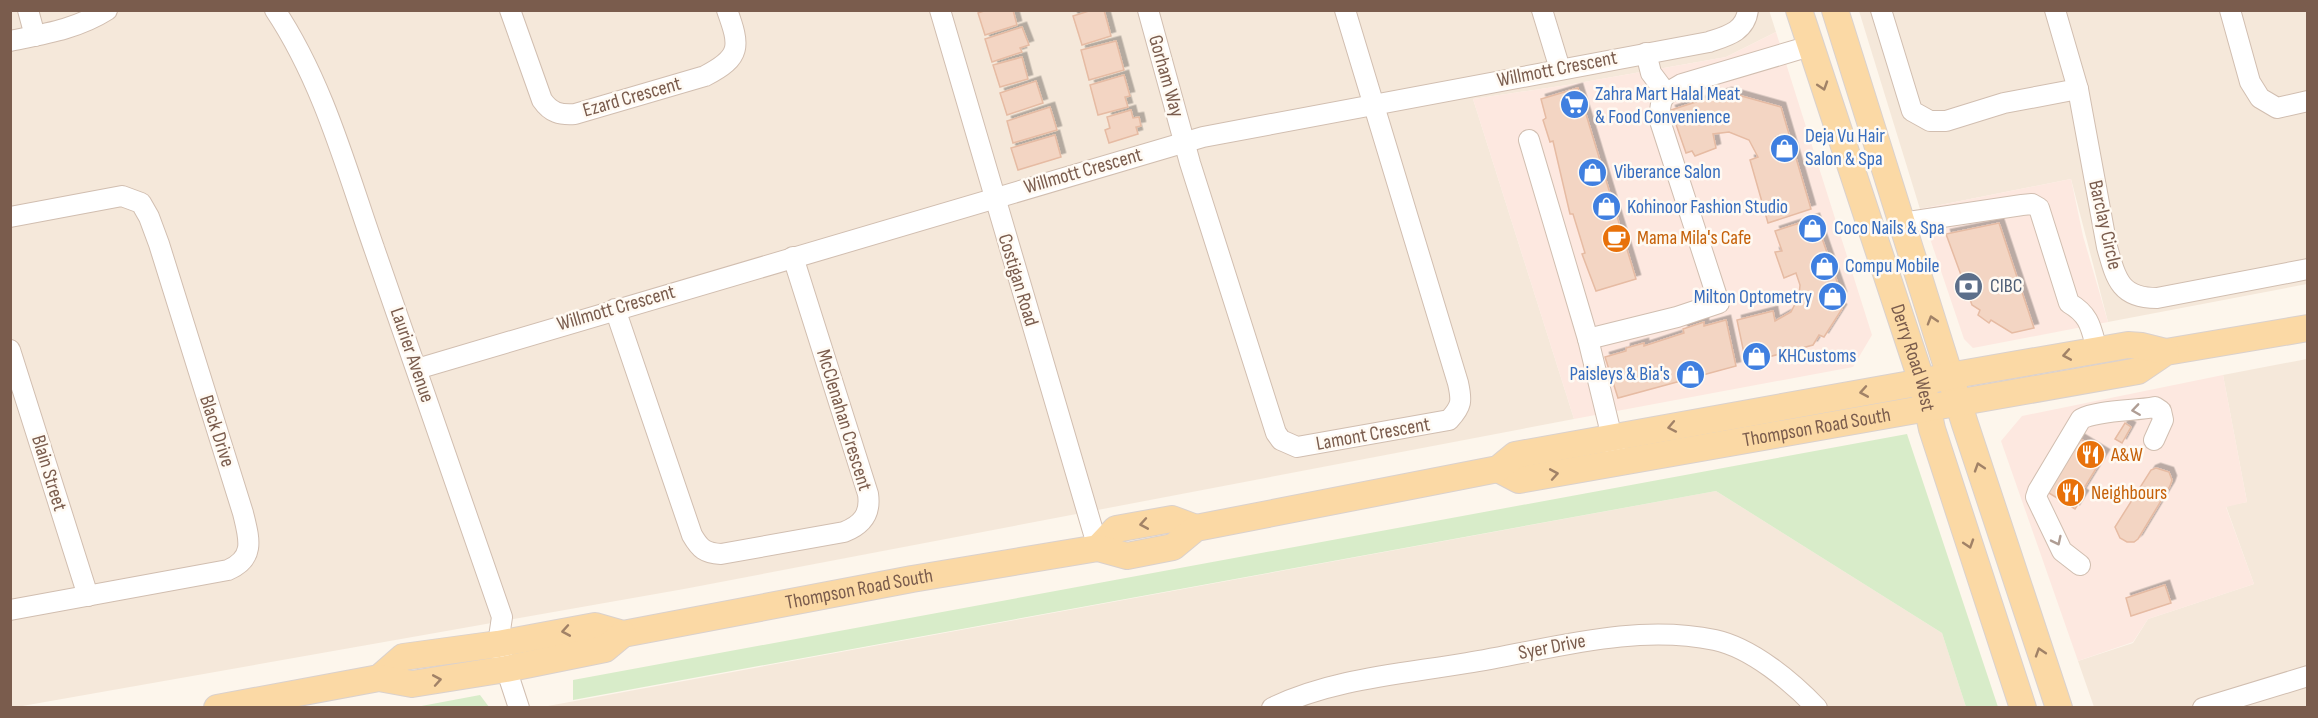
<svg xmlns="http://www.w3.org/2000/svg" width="2318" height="718" viewBox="0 0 2318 718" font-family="'Sofia Sans Condensed',sans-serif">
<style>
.residential{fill:#f5e8da}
.commercial{fill:#fde8e0}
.green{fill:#d8ecc9}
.building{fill:#f3d5c3;stroke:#e6bba3;stroke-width:1.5;filter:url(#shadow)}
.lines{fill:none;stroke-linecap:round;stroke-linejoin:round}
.minor-casing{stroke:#d1beb0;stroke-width:22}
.major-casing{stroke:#dad1cd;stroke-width:28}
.minor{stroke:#fff;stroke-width:20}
.major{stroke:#fbd9a5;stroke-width:26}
.oneway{stroke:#a18267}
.oneway2{stroke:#af9d94}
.labels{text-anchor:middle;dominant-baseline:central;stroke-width:5;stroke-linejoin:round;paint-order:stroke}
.street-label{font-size:20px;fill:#7a5c4d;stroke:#fffaf3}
.shop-label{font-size:20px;fill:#366cbe;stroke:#fffaf3;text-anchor:start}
.food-label{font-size:20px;fill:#c56008;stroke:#fffaf3;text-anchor:start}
.service-label{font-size:20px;fill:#4e5e75;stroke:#fffaf3;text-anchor:start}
</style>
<defs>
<filter id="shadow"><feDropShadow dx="4.5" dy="-4.5" stdDeviation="0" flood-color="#0004"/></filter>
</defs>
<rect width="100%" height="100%" fill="#fdf6ec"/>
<g class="residential">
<path d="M1769,10l7,22 -50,25 -159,28 -94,14 101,320 -890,170 -673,119 -1,-697z"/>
<path d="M1859,11h448v273l-199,38 -37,-143 -151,30z"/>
<path d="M2307,359v348h-213l-16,-46 55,-18 15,-24 106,-35 -28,-78 21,-4 -24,-127z"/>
<path d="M1716,491l226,142 24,74 -1429,1z"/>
</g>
<g class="commercial">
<path d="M1776,32l96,303 -19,32 -279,52 -101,-320 94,-14 159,-28z"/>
<path d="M2071,179l12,57 25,86 -135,26 -9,-9 -44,-130z"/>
<path d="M2223,375l24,127 -21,5 28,77 -106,35 -15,23 -55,19 -77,-220 21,-25z"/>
</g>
<g class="green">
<path d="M1907,434l91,273h-32l-24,-74 -226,-142 -1143,209v-20z"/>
<path d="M480,695l9,12h-73z"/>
</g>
<g class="building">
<path d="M987,10h26l4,15 -32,10 -7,-22z"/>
<path d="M1092,10h12l7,26 -29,9 -9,-29z"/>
<path d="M1022,27l7,18 -9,3 2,4 -30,10 -7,-23z"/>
<path d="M1116,41l8,29 -35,10 -8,-30z"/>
<path d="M1022,57l6,22 -28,8 -7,-22z"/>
<path d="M1124,75l6,21 -5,1 3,10 -30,8 -8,-30z"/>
<path d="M1036,81l7,22 -36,12 -7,-22z"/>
<path d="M1578,88l58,191 -40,12 -14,-37 3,-1 -12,-39h-3l-17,-73 -3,1 -7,-22 3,-2 -5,-19z"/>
<path d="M1727,92l54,15 30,102 -43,14 -18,-63 8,-3 -9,-17 -20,-8 -16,2 3,14 -21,8 -3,-5 -6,2 -15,-43z"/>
<path d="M1050,107l7,23 -44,13 -6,-22z"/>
<path d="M1131,110l2,8 6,-1 2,9 -5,1 2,7 -29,9 -4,-13 5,-2 -3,-11z"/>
<path d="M1055,135l6,22 -43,13 -7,-22z"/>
<path d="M1815,218l27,78 -6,8 6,5 -18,28 -5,-2 -6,10 -67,18 -9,-43 36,-9 2,10 16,-9 8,-16 1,-11 -4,-12 -12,5 -9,-26 7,-1 -7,-20z"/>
<path d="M1999,223l35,105 -22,5 -21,-13 -2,3 -11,-8 2,-5 -8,-5 -26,-71z"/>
<path d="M1726,320l10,46 -118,32 -13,-41 21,-6v-3l18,-5v3l40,-13 -1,-4 21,-7v4z"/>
<path d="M2125,423l6,4 -9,16 -7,-4z"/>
<path d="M2077,437l28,17 -24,39 3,2 -9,14 -31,-19z"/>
<path d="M2156,468l13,4 3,8 -2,6 -32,53 -4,3h-7l-7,-4 -5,-11 36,-57z"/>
<path d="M2165,585l6,18 -40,13 -5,-18z"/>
</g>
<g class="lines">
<defs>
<g id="minor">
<path d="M28,10l7,26"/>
<path d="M275,10c48,72 71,158 99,238 43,123 86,246 128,369l-4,27 21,64"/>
<path d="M510,10l32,90c9,13 18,15 33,14l130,-38c37,-19 35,-30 22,-66"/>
<path d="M940,10l158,538"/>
<path d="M1148,10l42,153 86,270 5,7 16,7 152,-27c13,-14 13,-19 9,-37l-113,-373"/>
<path d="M1542,10l18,59"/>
<path d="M1881,10l31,101 18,10h16l58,-18 74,-14"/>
<path d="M2055,10l23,79 29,158c9,32 13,51 50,51l151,-29"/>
<path d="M2230,10l20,72 10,16 17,10 31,-7"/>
<path d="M10,41c34,-7 67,-12 97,-31"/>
<path d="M1646,53l5,20 15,20"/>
<path d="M1529,140l59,199 27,111"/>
<path d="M10,217l112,-21 19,7 8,14 10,27 84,269c6,25 13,45 -15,57l-218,40"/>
<path d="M1902,223l120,-18 10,-1 7,4 30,95c21,12 22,25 28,47"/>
<path d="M615,309l77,226c8,14 13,18 29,19l123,-22c18,-7 27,-18 24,-38l-75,-237"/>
<path d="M1588,339l89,-22 42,-14 -59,-182c-1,-22 2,-26 22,-37l128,-38"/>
<path d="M10,350l78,246"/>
<path d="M417,369l786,-232 506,-95c18,-6 36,-10 39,-32"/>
<path d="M2080,565l-18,-14 -26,-54 2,-6 43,-72c17,-9 54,-8 74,-12l6,4 2,9 -9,20"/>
<path d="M1272,708c59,-29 130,-34 195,-45 82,-13 165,-40 248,-23 37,8 77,42 102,68"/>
<path d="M2203,708l105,-32"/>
</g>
<g id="major">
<path id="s1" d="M1799,10l123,372 10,47 91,279"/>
<path d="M1835,10l130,414 94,284"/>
<path id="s2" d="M1498,469l21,11 619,-109 28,-19 142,-24"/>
<path d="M1098,548l18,-19 56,-10 24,9"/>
<path id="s3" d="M379,678l24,-21 95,-13 97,-18 28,8 289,-55 186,-31 29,8 46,-9 23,-19 302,-59 17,-14 407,-73 27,-6 179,-31 14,1 24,6"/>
<path d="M217,708l162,-30 33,6 94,-15 99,-20 18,-15"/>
</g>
</defs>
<use href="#minor" class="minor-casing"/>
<use href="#major" class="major-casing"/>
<use href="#minor" class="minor"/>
<use href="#major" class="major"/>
</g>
<defs><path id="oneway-chevron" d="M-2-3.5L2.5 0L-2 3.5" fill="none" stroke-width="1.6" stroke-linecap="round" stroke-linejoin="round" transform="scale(1.5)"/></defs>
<g class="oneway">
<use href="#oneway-chevron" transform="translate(1823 86) rotate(72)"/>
<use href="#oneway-chevron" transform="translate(1932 320) rotate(-107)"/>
<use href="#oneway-chevron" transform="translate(2067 355) rotate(170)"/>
<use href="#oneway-chevron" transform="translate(1864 392) rotate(170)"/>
<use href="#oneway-chevron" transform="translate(1672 427) rotate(169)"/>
<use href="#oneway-chevron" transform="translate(1979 467) rotate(-108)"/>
<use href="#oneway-chevron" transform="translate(1554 474) rotate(-10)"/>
<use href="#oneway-chevron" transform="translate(1144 524) rotate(170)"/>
<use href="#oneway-chevron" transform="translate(1969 544) rotate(72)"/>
<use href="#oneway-chevron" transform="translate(566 631) rotate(170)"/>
<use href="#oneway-chevron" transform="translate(2040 652) rotate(-108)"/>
<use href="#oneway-chevron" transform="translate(437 680) rotate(-10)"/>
</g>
<g class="oneway2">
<use href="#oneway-chevron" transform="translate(2136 410) rotate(172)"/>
<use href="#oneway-chevron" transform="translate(2057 541) rotate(64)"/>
</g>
<defs>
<symbol id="supermarket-disc" viewBox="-11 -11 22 22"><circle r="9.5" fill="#3f7fe0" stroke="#fffaf3"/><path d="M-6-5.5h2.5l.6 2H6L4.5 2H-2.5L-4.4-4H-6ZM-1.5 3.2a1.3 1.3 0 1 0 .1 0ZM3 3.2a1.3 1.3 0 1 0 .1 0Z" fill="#fff"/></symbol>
<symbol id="shop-disc" viewBox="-11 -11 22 22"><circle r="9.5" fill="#3f7fe0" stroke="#fffaf3"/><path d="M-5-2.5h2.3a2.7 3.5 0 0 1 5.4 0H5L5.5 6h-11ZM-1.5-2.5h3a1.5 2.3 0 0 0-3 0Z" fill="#fff"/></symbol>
<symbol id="cafe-disc" viewBox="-11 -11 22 22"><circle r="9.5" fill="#e8710a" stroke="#fffaf3"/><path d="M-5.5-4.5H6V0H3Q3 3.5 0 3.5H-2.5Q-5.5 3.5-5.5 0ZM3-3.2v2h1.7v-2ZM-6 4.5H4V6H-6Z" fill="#fff"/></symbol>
<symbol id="bank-disc" viewBox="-11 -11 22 22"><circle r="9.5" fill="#5c6f8a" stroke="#fffaf3"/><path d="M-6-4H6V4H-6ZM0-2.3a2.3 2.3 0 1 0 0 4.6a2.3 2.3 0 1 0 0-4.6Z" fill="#fff"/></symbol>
<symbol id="restaurant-disc" viewBox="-11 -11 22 22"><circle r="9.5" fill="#e8710a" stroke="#fffaf3"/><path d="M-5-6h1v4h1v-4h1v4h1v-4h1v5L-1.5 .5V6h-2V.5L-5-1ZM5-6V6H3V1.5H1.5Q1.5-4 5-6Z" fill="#fff"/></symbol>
</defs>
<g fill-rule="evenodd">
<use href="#supermarket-disc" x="1558" y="88" width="33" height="33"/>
<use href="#shop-disc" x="1768" y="132" width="33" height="33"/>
<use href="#shop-disc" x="1576" y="156" width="33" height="33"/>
<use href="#shop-disc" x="1590" y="190" width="33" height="33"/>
<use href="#shop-disc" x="1796" y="212" width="33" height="33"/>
<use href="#cafe-disc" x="1600" y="222" width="33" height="33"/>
<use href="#shop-disc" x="1808" y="250" width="33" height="33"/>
<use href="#bank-disc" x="1952" y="270" width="33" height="33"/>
<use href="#shop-disc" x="1816" y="280" width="33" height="33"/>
<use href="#shop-disc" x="1740" y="340" width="33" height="33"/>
<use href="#shop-disc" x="1674" y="358" width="33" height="33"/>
<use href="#restaurant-disc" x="2074" y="438" width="33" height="33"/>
<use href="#restaurant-disc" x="2054" y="476" width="33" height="33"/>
</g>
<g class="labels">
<g class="street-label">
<text transform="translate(1557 69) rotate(-11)">Willmott Crescent</text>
<text transform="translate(1166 76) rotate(74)">Gorham Way</text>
<text transform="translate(632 97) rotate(-16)">Ezard Crescent</text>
<text transform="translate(1083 171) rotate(-16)">Willmott Crescent</text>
<text transform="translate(2105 225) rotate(77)">Barclay Circle</text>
<text transform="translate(1018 280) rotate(73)">Costigan Road</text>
<text transform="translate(616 308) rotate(-16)">Willmott Crescent</text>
<text transform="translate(412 355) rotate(71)">Laurier Avenue</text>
<text stroke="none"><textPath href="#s1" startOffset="366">Derry Road West</textPath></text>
<text transform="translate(844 420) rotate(73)">McClenahan Crescent</text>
<text stroke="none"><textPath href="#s2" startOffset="326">Thompson Road South</textPath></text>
<text transform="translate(217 431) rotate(72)">Black Drive</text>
<text transform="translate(1373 434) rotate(-10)">Lamont Crescent</text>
<text transform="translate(49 473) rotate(73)">Blain Street</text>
<text stroke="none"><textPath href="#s3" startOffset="496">Thompson Road South</textPath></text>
<text transform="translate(1552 647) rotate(-11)">Syer Drive</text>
</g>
<g class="shop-label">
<text x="1595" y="94">Zahra Mart Halal Meat<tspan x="1595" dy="23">&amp; Food Convenience</tspan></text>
<text x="1805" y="136">Deja Vu Hair<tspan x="1805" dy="23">Salon &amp; Spa</tspan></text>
<text x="1614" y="172">Viberance Salon</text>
<text x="1627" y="207">Kohinoor Fashion Studio</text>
<text x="1834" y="228">Coco Nails &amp; Spa</text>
<text x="1845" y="266">Compu Mobile</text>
<text x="1812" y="297" text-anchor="end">Milton Optometry</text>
<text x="1778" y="356">KHCustoms</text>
<text x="1670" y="374" text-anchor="end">Paisleys &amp; Bia's</text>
</g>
<g class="food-label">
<text x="1637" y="238">Mama Mila's Cafe</text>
<text x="2111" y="455">A&amp;W</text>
<text x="2091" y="493">Neighbours</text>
</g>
<g class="service-label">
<text x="1990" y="286">CIBC</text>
</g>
</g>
<rect width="2318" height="718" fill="none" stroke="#7a5c4d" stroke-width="24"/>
</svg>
